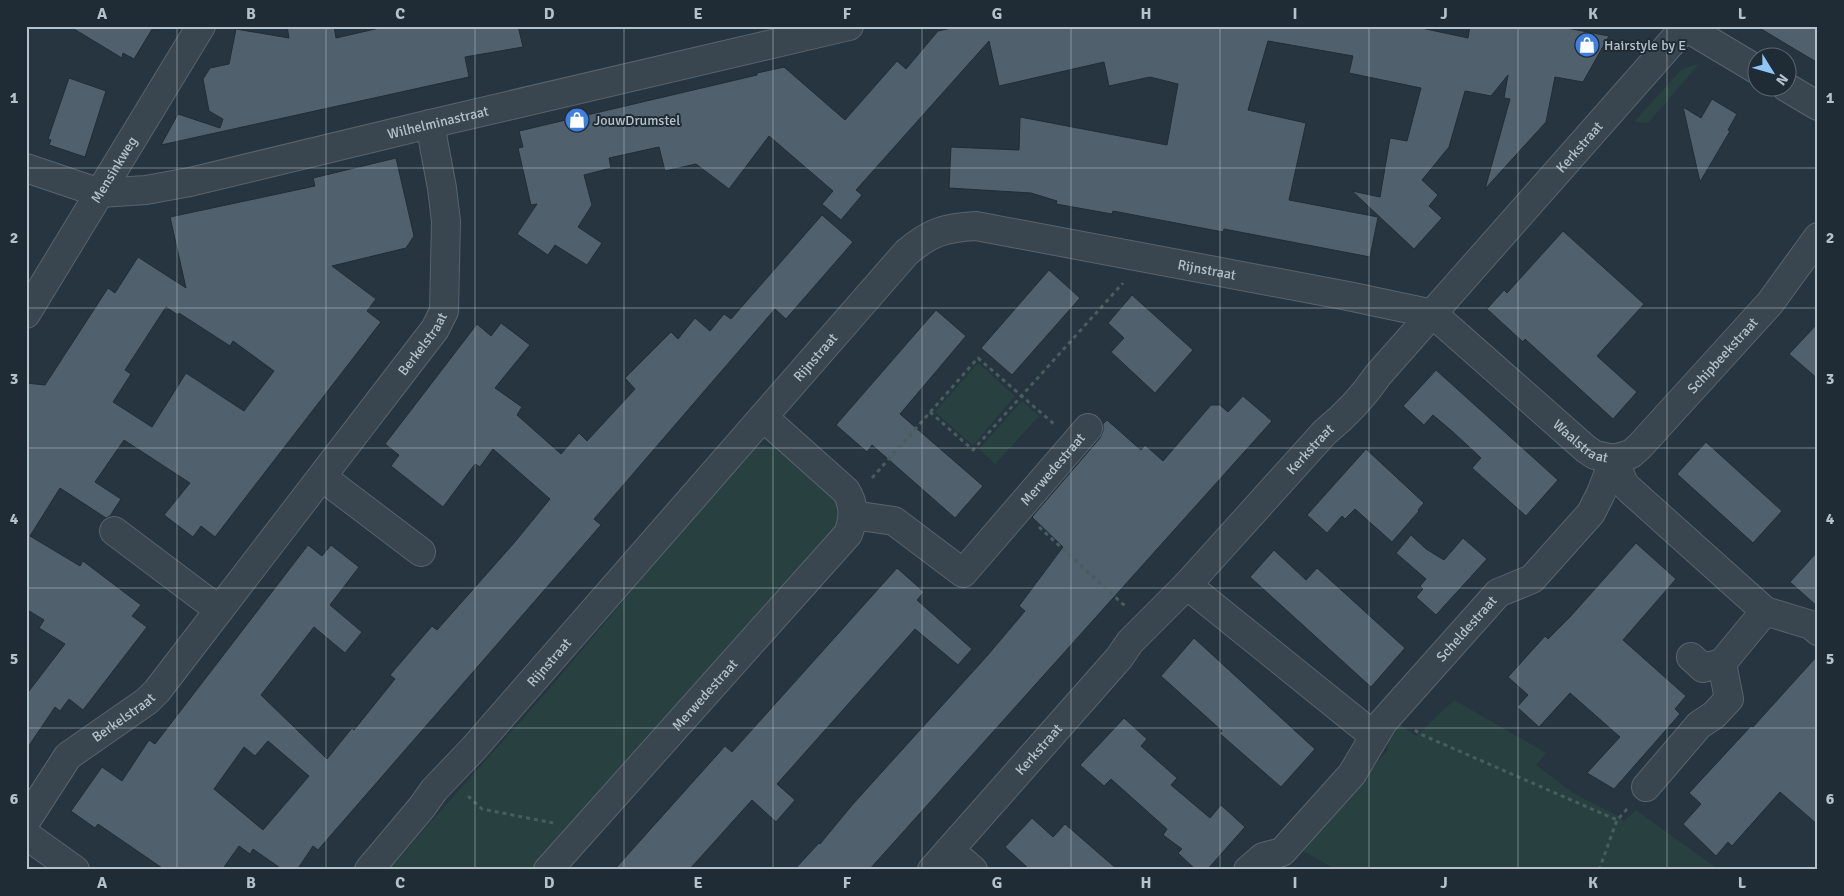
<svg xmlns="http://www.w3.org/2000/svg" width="1844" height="896" viewBox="0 0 1844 896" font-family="Signika,sans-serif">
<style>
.green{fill:#284140}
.building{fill:#51606d;stroke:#212d37;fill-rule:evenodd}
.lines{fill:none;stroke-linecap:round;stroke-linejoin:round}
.minor-casing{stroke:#58646d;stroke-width:30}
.path{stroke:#485e5e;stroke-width:3;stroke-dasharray:4 4;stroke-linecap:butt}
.minor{stroke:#3a464f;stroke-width:28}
.grid{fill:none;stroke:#b6c1ca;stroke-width:1;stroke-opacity:0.55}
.labels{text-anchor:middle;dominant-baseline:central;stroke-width:4;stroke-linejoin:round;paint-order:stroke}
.poi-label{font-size:14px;fill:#b6c1ca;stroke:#1f2b35;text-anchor:start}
.street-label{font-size:14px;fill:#b6c1ca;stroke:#1f2b35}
.neatline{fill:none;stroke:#b6c1ca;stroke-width:2}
.grid-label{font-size:16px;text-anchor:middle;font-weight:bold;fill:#b6c1ca}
</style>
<rect width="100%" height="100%" fill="#263540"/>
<g class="green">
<path d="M1693,65h5l-50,58 -14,-1 47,-52z"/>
<path d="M978,363l37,33 -42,49 -38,-33z"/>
<path d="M1022,401l17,15 -44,48 -16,-15z"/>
<path d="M763,445c20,0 54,36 70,50l6,8v22l-306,345h-145l156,-175 203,-241 8,-7z"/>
<path d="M1454,700l92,53 -10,12 37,28 41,21 10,7 12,-11 83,60h-382l-36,-20 86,-99 4,-19 7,-9 18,13z"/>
</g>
<g class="building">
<path d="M69,26h85l-20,33 -11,-6 -1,5z"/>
<path d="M287,26h47l2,12 52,-12h130l5,21 -58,10 4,20 -308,68 17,-31 42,14 3,-9 -14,-8 -6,-32 7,-11 19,-4 7,-35 53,9z"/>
<path d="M960,26h452l56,12 2,-12h86l53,10 -26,46 -28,-5 -9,45 -61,67 25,-90 -6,-1 4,-23 -17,21 -26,-5 -16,56 -27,33 16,15 -9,11 13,12 -28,31 -62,-58 28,6 10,-59 17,3 14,-53 -72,-15 4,-17 -85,-15 -20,69 58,13 -17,77 89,17 -8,40 -146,-28 -1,3 -110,-21 -1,3 -56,-10 1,-3 -26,-8 -82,-5 2,-41 68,3 1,-33 147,28 11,-61 -28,-7 -41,9 -5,-24 -105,24 -10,-45 -133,149 6,5 -21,25 -19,-16 11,-13 -64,-55 -40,53 -33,-25 -31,7 -6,-24 -50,11 2,10 -27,7 8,30 -14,22 24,16 -15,22 -32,-20 -7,10 -31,-21 20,-30 -6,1 -13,-57 5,-1 -4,-16 238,-56v-2l27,-6 61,53 52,-59 9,8 32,-38z"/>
<path d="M1756,26h62v37z"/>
<path d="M69,78l37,13 -21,66 -36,-12 2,-5 -3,-1z"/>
<path d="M1712,99l25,15 -9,16 2,1 -30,51 -17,-75 18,11z"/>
<path d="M396,158l18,78 -8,12 -74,18 44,33 -9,12 14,11 -166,215 -14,-11 -8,11 -29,-22 26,-32 -66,-43 -29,42 26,17 -11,17 -4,2 -46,-30 -30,48 50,30 3,-5 58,44 -9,11 15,11 -64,83 -14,-11 -9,12 -5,-4 -29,43v-55l39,-51 -26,-16 5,-8 -18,-11v-226l19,2 63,-97 7,5 23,-36 48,31 -16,-71 145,-31 -2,-8zM166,307l12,8 1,-2 51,33 3,-5 41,30 -30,40 -58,-38 -34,54 -39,-25 18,-28 -6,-4z"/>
<path d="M822,215l31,27 -67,77 -11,-10 -181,210 7,6 -283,325 -5,-4 -16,24h-14l-30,-21 -3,5 -11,-8 -17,24h-57l-67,-46 -3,4 -24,-17 31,-44 20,14 27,-41 6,4 153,-199 14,11 9,-11 28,22 -29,38 32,27 -17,21 -31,-26 -53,68 66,64 25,-31 2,2 41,-51 -5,-4 42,-49 5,4 77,-87 36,-44 -57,-50 -13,18 -5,-3 -32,43 -52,-41 8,-11 -14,-11 92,-120 14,12 10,-13 29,22 -35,43 27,19 -5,8 44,39 18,-21 8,8 48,-52 -10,-11 46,-46 7,7 17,-21 15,13 14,-17 7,5zM268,741l41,35 -46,54 -49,-41 30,-42 11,9z"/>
<path d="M1563,231l81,73 -47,52 40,36 -24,27 -88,-80 -2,3 -36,-33 17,-19 3,3z"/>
<path d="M1049,270l31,28 -68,77 -31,-27z"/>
<path d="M1132,295l61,55 -38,43 -44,-41 13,-14 -16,-15z"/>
<path d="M936,310l30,26 -66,78 83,72 -28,32 -83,-73 -5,7 -31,-27z"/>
<path d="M1818,323v56l-29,-25z"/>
<path d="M1436,370l122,110 -32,36 -54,-48 9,-10 -28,-26 -20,-17 -9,10 -21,-19z"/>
<path d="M1243,396l29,25 -403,449h-75l25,-27 1,1 33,-40 134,-148 38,-45 -6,-5 44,-59 -31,-30 68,-79 3,-7v-7l4,-4 34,30 4,-5 18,16 48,-56h9l8,7z"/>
<path d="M1706,442l76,69 -29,32 -76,-69z"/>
<path d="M1366,449l58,54 -6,7 1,1 -27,31 -37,-33 -10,10 -3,-3 -15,17 -20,-18z"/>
<path d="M1411,535l15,14 18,11 19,-22 24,21 -51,56 -20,-18 7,-8 -3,-3 6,-7 -30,-26z"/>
<path d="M1636,543l40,36 -53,61 63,56 -11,13 5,5 -66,75 -27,-16 33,-36 -50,-44 -31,34 -22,-20 11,-12 -20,-18 37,-41 3,3 22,-22z"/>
<path d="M1274,550l32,30 11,-12 88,80 -34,39 -121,-110z"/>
<path d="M1818,551v56l-28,-25z"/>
<path d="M897,568l27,24 -7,8 55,49 -14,16 -43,-36 -138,155 18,16 -19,22 -24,-22 -63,70h-75l111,-124 7,6z"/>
<path d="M1194,638l121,111 -34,38 -62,-54 3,-2 -61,-55z"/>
<path d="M1818,655v170l-38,-33 -48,54 -4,-4 -12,14 -33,-32 18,-20 -12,-11 62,-67 2,1z"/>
<path d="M1124,718l23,21 -6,7 36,32 -6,7 39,33 11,-13 24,22 -38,43h-11l-18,-17 4,-4 -19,-14 4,-6 -56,-50 -7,7 -24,-21z"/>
<path d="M1032,818l21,19 12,-13 53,46h-88l-25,-23z"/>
</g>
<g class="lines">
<defs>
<g id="minor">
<path d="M1684,26l72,43"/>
<path d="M1786,87l32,19"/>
<path id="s1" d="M26,168l74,25 46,-3 44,-8 240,-58 419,-98"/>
<path id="s2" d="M26,314l175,-288"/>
<path d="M322,477l99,75"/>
<path id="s3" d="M853,515l41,6 69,52 125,-145"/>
<path d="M114,531l105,79"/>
<path d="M1187,585l186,150"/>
<path d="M1691,657l12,11 19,-5"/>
<path d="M1646,787l53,-62 15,-10 15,-16 -7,-36 43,-52"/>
<path id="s4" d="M26,821l42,-65 79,-55 10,-10 278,-362 9,-18 2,-90 -4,-33 -12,-64"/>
<path d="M26,835l49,35"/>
<path d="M950,850l23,20"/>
<path id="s5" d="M369,870l53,-63 12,-17 40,-42 433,-496c24,-20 37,-24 69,-26l372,70 85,18 153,135 9,6 19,4 10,25 6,6 135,121 46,14 7,6"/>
<path id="s6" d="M548,870l300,-336c6,-15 7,-29 -2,-43l-83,-74"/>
<path id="s7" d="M932,870l187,-212 11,-16 57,-57 138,-153c21,-17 38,-35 53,-57l308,-349"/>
<path id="s8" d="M1248,870l15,-13 19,-5 70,-78 31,-52 115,-129 34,-14 59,-66 10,-20 13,-34 17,-5 9,-8 130,-143 48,-66"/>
</g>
</defs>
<use href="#minor" class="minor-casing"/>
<g class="path">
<path d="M930,412l43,38 150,-167"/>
<path d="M872,478l106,-120 76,66"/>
<path d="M1039,527l86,79"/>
<path d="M1415,730l5,4 197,86"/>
<path d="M468,796l14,13 71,14"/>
<path d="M1599,870l18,-50 11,-12"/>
</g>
<use href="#minor" class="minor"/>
</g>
<path class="grid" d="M177,26v844M326,26v844M475,26v844M624,26v844M773,26v844M922,26v844M1071,26v844M1220,26v844M1369,26v844M1518,26v844M1667,26v844M26,168h1792M26,308h1792M26,448h1792M26,588h1792M26,728h1792"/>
<defs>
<symbol id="shop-disc" viewBox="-11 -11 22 22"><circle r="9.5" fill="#3f7fe0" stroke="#1f2b35"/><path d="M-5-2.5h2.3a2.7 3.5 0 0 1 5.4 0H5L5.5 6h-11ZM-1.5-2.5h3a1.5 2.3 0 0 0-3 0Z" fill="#fff"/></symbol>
</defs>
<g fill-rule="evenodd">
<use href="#shop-disc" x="1573" y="31" width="28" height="28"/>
<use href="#shop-disc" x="563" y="106" width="28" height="28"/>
</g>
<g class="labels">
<g class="poi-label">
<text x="1604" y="45">Hairstyle by E</text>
<text x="594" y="120">JouwDrumstel</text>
</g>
<g class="street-label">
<text stroke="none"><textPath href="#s1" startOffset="424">Wilhelminastraat</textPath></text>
<text stroke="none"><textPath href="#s7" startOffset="971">Kerkstraat</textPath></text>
<text stroke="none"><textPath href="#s2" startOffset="169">Mensinkweg</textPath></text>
<text stroke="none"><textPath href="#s5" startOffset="1130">Rijnstraat</textPath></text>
<text stroke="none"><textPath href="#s4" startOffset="625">Berkelstraat</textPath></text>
<text stroke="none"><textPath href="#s8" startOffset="714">Schipbeekstraat</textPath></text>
<text stroke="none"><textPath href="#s5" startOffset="680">Rijnstraat</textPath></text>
<text stroke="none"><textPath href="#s5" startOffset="1556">Waalstraat</textPath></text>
<text stroke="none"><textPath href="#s7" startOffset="566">Kerkstraat</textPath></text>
<text stroke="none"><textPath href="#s3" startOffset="265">Merwedestraat</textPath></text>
<text stroke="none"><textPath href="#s8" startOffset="330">Scheldestraat</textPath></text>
<text stroke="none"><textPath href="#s5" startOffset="275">Rijnstraat</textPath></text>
<text stroke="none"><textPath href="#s6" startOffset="235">Merwedestraat</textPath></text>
<text stroke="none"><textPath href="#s4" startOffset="145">Berkelstraat</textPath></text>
<text stroke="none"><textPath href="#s7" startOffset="161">Kerkstraat</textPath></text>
</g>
</g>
<rect width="1844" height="896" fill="none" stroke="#1f2b35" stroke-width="55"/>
<g transform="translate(1772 72) rotate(127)"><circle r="24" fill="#1f2b35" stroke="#5b6771"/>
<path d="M0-4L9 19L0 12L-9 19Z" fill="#8fc6f6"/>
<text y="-8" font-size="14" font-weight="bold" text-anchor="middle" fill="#b6c1ca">N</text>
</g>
<rect x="28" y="28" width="1788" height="840" class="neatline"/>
<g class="grid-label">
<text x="102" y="19">A</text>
<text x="251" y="19">B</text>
<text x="400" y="19">C</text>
<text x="549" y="19">D</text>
<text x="698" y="19">E</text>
<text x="847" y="19">F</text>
<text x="997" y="19">G</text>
<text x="1146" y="19">H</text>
<text x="1295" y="19">I</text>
<text x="1444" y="19">J</text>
<text x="1593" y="19">K</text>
<text x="1742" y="19">L</text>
<text x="14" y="103">1</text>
<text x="1830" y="103">1</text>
<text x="14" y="243">2</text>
<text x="1830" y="243">2</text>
<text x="14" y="384">3</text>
<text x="1830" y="384">3</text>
<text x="14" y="524">4</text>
<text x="1830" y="524">4</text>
<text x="14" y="664">5</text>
<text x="1830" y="664">5</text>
<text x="14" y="804">6</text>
<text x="1830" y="804">6</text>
<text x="102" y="888">A</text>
<text x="251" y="888">B</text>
<text x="400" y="888">C</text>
<text x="549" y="888">D</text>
<text x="698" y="888">E</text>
<text x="847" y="888">F</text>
<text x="997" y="888">G</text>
<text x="1146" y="888">H</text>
<text x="1295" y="888">I</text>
<text x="1444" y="888">J</text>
<text x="1593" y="888">K</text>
<text x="1742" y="888">L</text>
</g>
</svg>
